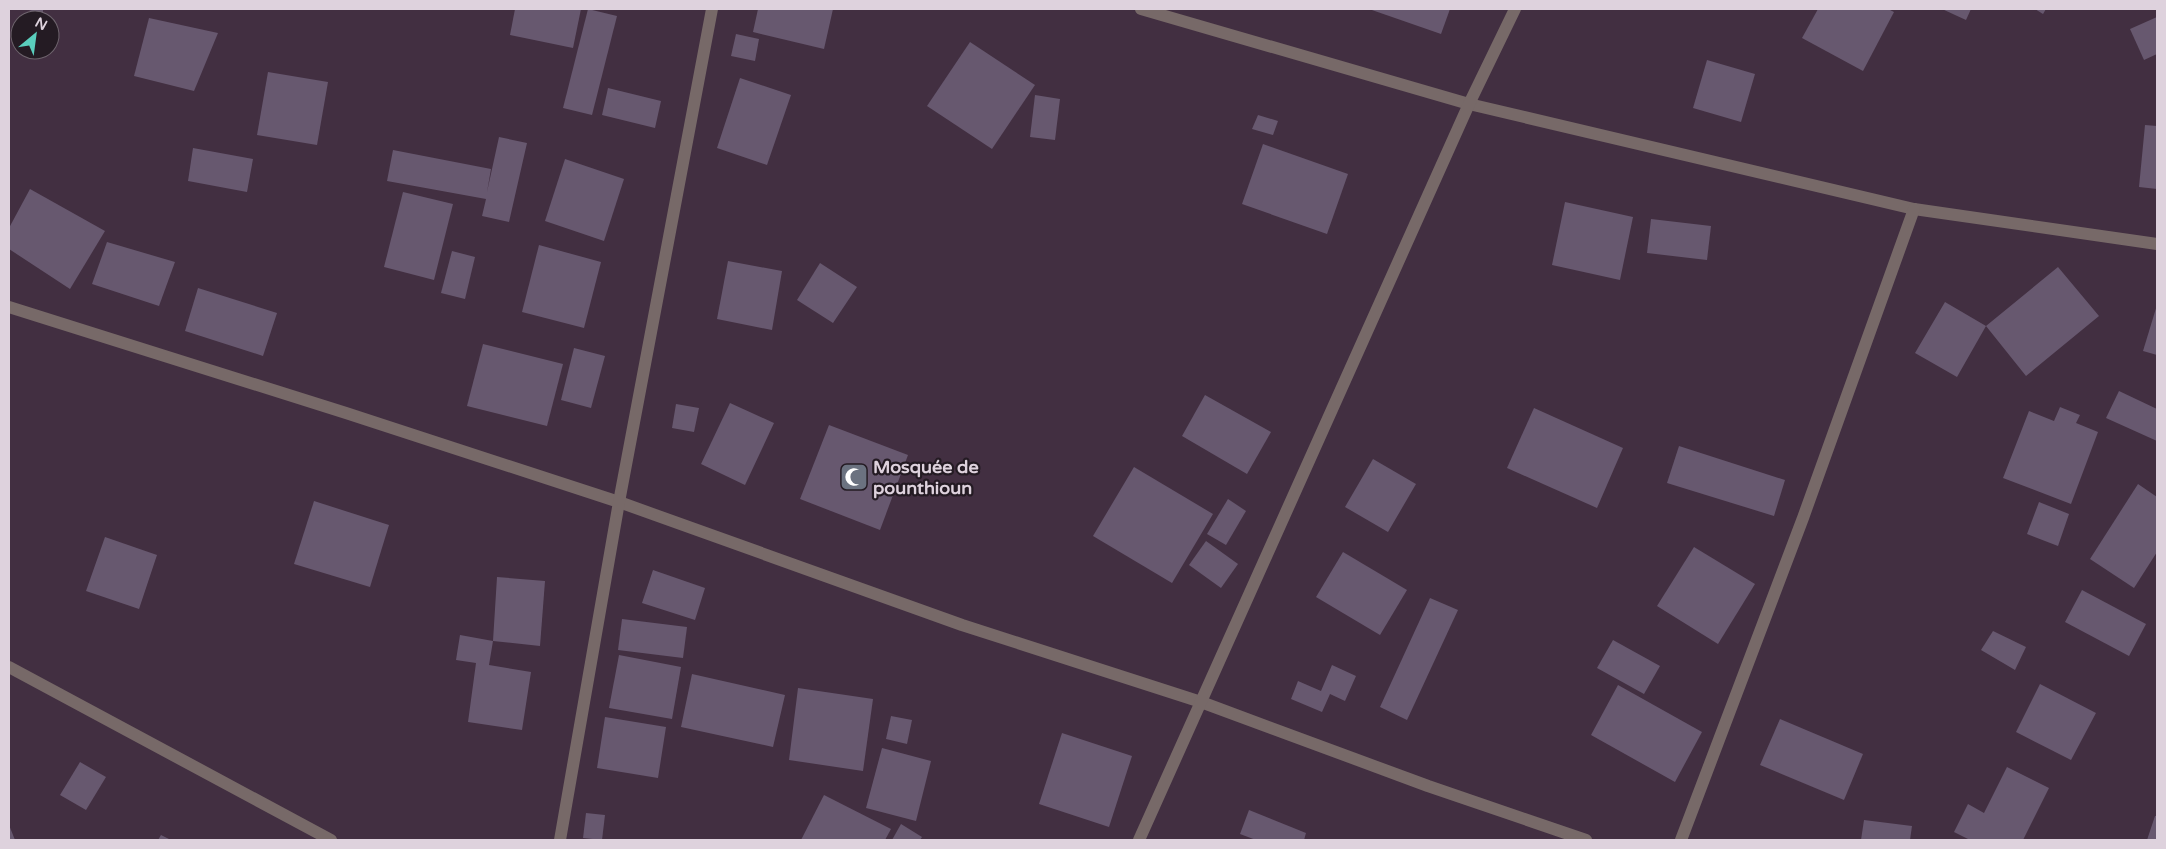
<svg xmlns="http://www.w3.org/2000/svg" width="2166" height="849" viewBox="0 0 2166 849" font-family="'Varela Round',sans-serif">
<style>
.building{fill:#67586f}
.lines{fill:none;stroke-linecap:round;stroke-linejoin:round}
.minor{stroke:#776968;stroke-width:12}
.labels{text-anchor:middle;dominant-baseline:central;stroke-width:4.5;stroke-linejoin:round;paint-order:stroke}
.poi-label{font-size:18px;font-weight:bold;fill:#ded2dd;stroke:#241b23;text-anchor:start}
</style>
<rect width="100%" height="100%" fill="#422f41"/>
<g class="building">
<path d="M26,9h17v5l-18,-5z"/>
<path d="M515,9h66l-8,39 -63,-13z"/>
<path d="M588,9l29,7 -25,99 -29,-7z"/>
<path d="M758,9h75l-9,40 -71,-17z"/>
<path d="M1369,9h81l-9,25z"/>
<path d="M1818,9h70l6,3 -31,59 -61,-33z"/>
<path d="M1942,9h29l-5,11z"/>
<path d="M2035,9h11l-3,5z"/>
<path d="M2157,17v37l-13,6 -14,-31z"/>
<path d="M149,18l69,15 -24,58 -60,-15z"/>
<path d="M736,34l23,5 -4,22 -24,-5z"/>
<path d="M970,42l65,43 -43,64 -65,-43z"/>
<path d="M1707,60l48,14 -14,48 -48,-14z"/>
<path d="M268,72l60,10 -11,63 -60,-10z"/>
<path d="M740,78l51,17 -24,70 -50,-17z"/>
<path d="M608,88l53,13 -6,27 -53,-13z"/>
<path d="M1035,95l25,4 -5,41 -25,-3z"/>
<path d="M1258,115l20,6 -5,14 -21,-6z"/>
<path d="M2145,125l12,1v63l-18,-2z"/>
<path d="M499,137l28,6 -18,79 -27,-6 4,-17 -99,-18 6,-31 98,19 -4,23z"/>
<path d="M1263,144l85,30 -21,60 -85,-30z"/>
<path d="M193,148l60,11 -6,33 -59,-11z"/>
<path d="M565,159l59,20 -20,62 -59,-20z"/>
<path d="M30,189l75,42 -35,58 -61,-40v-21z"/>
<path d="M403,192l50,12 -19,76 -50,-13z"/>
<path d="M1565,202l68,15 -13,63 -68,-15z"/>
<path d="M1651,219l60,7 -4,34 -60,-7z"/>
<path d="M107,242l68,20 -16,44 -67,-22z"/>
<path d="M539,245l62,17 -17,66 -62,-16z"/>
<path d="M452,251l23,6 -10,42 -24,-6z"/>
<path d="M728,261l54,10 -10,59 -55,-11z"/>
<path d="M820,263l37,24 -24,36 -36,-23z"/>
<path d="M2058,267l41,49 -73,60 -40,-50 -29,51 -42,-24 30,-51 41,24z"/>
<path d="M198,288l79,25 -14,43 -78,-25z"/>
<path d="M2157,305v50l-14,-4z"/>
<path d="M483,344l80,20 -16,62 -80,-20z"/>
<path d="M574,348l31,8 -14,52 -30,-8z"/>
<path d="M2119,391l38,18v32l-51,-23z"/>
<path d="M1205,395l66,37 -24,42 -65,-38z"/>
<path d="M730,403l44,20 -29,62 -44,-21z"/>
<path d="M676,404l23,4 -5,24 -22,-4z"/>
<path d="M2060,407l20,8 -4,8 22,9 -27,72 -68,-26 26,-67 25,10z"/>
<path d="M1534,408l89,40 -26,60 -90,-40z"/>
<path d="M829,425l79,30 -28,75 -80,-31z"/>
<path d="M1679,446l106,34 -11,36 -107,-33z"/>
<path d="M1373,459l43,25 -28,48 -43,-25z"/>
<path d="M1134,467l79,47 -41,69 -79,-47z"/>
<path d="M2138,484l19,13v55l-23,36 -44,-29z"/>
<path d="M1228,499l18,12 -20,34 -19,-11z"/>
<path d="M314,501l75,24 -19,62 -76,-23z"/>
<path d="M2039,502l30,12 -11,32 -31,-12z"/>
<path d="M105,537l52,18 -18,54 -53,-18z"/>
<path d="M1206,541l32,23 -17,24 -32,-23z"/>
<path d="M1694,547l61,37 -37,60 -61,-38z"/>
<path d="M1343,552l64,38 -27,45 -64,-38z"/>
<path d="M653,570l52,18 -10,32 -53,-17z"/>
<path d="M497,577l48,4 -5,65 -47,-5z"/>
<path d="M2082,590l64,34 -17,32 -64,-34z"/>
<path d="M1430,598l28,12 -51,110 -27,-13z"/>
<path d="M622,619l65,8 -4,31 -65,-8z"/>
<path d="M1993,631l33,16 -11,23 -34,-20z"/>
<path d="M460,635l33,6 -4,24 42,7 -9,58 -54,-8 8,-59 -20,-3z"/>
<path d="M1613,640l47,26 -16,28 -47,-26z"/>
<path d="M619,655l62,12 -9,52 -63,-11z"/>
<path d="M1332,665l24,11 -11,25 -15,-7 -8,18 -31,-13 7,-18 23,10z"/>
<path d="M692,674l93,21 -12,52 -92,-20z"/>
<path d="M2040,684l56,29 -25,47 -55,-28z"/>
<path d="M1618,685l84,47 -27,50 -84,-47z"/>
<path d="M798,688l75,11 -10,72 -74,-11z"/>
<path d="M891,716l21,4 -5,24 -21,-5z"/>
<path d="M605,717l61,10 -8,51 -61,-10z"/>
<path d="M1780,719l83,35 -19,46 -84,-35z"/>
<path d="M1062,733l70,23 -23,71 -70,-23z"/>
<path d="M882,748l49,13 -15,60 -50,-13z"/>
<path d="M80,762l26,15 -20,33 -26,-15z"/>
<path d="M2007,767l42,21 -26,52h-53l-16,-8 14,-28 16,9z"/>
<path d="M824,795l67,34 -6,11h-84z"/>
<path d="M1249,810l57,23 -2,7h-48l-16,-6z"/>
<path d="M586,813l19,2 -3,25 -19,-2z"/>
<path d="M2155,816h2v24h-10z"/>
<path d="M1864,820l48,6 -2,14h-49z"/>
<path d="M901,824l21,13 -2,3h-28z"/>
<path d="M9,825l6,15h-6z"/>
<path d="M161,835l10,5h-13z"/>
</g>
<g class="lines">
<g class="minor">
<path d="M1141,9l328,95 445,105 243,35"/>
<path d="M9,307l337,106 273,89 343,123 239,77 227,84 158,54"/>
<path d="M9,667l322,173"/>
<path d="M560,840l59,-338 93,-493"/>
<path d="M1139,840l330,-736 46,-95"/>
<path d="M1681,840l122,-322 111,-309"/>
</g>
</g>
<defs>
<symbol id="mosque-square" viewBox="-11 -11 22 22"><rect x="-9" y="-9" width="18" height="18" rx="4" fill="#6b7280" stroke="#241b23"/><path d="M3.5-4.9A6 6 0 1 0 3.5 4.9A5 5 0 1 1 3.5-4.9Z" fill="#fff"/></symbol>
</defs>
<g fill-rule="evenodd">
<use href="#mosque-square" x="838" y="461" width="32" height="32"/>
</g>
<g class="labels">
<g class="poi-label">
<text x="873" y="467">Mosquée de<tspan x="873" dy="21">pounthioun</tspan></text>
</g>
</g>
<rect width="2166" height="849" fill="none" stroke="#ded2dd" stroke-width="20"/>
<g transform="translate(35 35) rotate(29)"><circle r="24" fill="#241b23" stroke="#6e646d"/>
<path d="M0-4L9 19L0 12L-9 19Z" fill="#5acebd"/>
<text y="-8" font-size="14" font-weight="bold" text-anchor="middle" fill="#ded2dd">N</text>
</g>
</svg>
